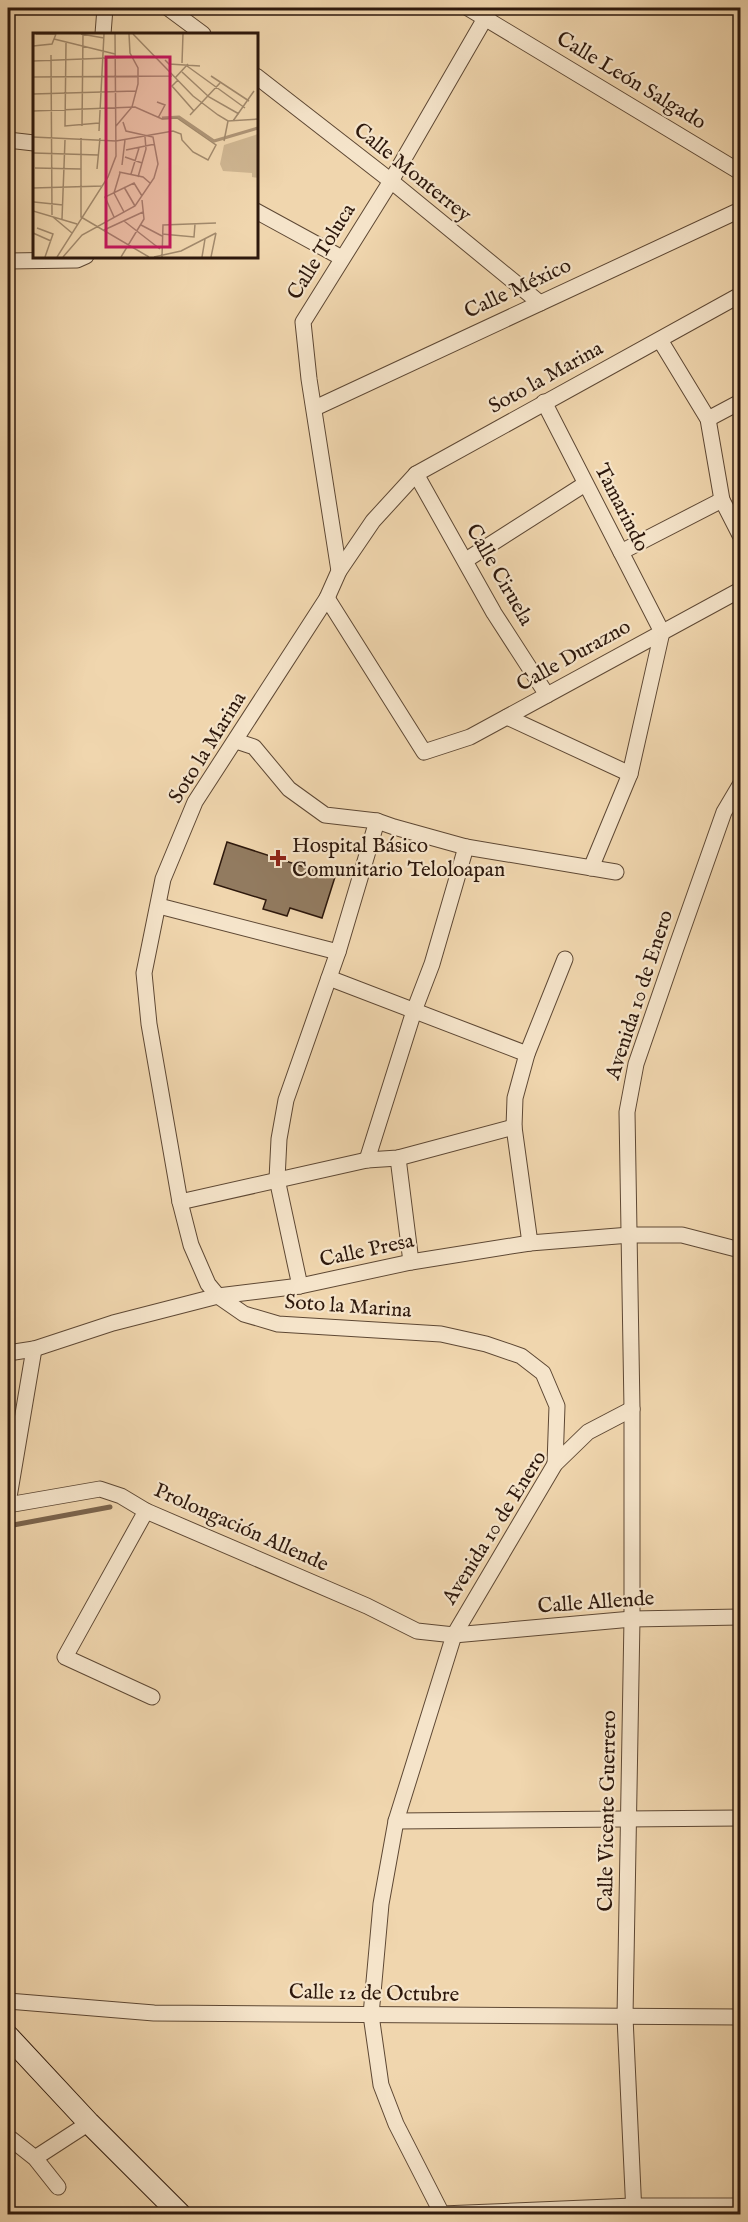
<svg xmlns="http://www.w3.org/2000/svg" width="748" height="2222" viewBox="0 0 748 2222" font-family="'IM FELL English',serif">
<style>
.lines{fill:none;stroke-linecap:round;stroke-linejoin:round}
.stream{stroke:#7a634c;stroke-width:5}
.building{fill:#927b60;stroke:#2d180c;stroke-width:1.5}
.street-casing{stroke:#5e4834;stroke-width:17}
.secondary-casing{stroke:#2d180c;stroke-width:23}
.street{stroke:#f5e4ca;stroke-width:15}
.secondary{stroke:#f5e4ca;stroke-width:21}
.poi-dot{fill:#8f2418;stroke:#f5e4ca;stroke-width:2}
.labels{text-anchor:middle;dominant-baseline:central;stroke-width:4.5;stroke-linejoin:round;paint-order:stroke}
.street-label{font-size:21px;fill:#2d180c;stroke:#f5e4ca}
.poi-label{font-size:21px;fill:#2d180c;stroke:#f5e4ca;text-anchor:start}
.inset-river{fill:none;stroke:#ae9577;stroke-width:3}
.inset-road{fill:none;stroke:#a28a6d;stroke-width:1.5}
.view{fill:#c2185b;fill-opacity:0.15;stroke:#c2185b;stroke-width:3}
.inset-edge{fill:none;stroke:#2d180c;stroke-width:3}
</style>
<rect width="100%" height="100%" fill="#f0d6ae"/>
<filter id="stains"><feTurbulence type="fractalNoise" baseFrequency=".00333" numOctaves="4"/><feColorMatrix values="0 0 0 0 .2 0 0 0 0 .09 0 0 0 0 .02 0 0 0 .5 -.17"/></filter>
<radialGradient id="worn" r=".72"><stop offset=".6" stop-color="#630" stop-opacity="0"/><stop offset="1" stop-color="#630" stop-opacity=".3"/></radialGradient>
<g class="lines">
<path class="stream" d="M8,1526l102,-19"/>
</g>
<path class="building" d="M227,842l108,35 -13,41 -32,-10 -3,8 -24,-7 3,-9 -52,-16z"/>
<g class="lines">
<defs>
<g id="street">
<path d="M168,8l35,26"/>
<path d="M468,8l272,164"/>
<path d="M103,34l2,-26"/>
<path d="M256,76l135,105 149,122"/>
<path d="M8,140l26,3"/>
<path d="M256,211l86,47"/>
<path d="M8,261l69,-1 9,-4"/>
<path d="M660,340l48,79 14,81 18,35"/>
<path d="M544,402l118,230 -32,142 -39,94"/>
<path d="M315,408l425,-198"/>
<path d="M708,419l32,-17"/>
<path d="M416,474l78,139 53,82"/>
<path d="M621,552l101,-52"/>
<path d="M466,560l119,-76"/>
<path d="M339,571l-30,-192 -6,-57 88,-141 100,-173"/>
<path d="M327,598l97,154 46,-15 270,-147"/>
<path d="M507,717l123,57"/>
<path d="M236,741l18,6 35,42 36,26 52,6 17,6 72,20 150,25"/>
<path d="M159,906l179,46"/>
<path d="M329,978l198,76"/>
<path d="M398,1158l13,104"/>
<path d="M367,1160l47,-149 18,-47 34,-117"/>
<path d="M180,1202l187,-42 31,-2 116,-31"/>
<path d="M530,1243l-16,-116 1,-29 12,-44 38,-95"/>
<path d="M300,1286l-23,-107 2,-40 7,-39 52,-148 39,-131"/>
<path d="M8,1353l26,-4 79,-26 105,-27 82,-10 111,-24 119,-19 100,-8h52l58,15"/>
<path d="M632,1409l-44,23 -33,32 -101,171 -58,186 -15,83 -10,111 10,70 15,39 46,90 191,-8h107"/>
<path d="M555,1464l2,-58 -14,-33 -22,-17 -35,-12 -45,-10 -163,-10 -34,-10 -26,-18 -10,-12 -17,-39 -11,-43 -31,-178 -5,-51 19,-94 32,-77 132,-204 12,-27 34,-50 43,-47 324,-179"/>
<path d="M8,1503l26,-154"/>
<path d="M8,1505l92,-16 21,7 25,15 221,95 50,25 37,4 178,-16 108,-2"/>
<path d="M146,1511l-81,146 87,40"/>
<path d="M396,1821l344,-3"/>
<path d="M8,2001l146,12 586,4"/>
<path d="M8,2139h3l24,19 23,29"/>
<path d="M35,2158l54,-35"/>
<path d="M634,2214l-9,-197 7,-398v-210l-5,-297 9,-48 40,-116 48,-136 16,-27"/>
</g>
<path id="secondary" d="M8,2036l81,87 91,91"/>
</defs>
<use href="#street" class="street-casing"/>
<use href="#secondary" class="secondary-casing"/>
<use href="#street" class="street"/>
<use href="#secondary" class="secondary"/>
</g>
<path class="poi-dot" d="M275 849h6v6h6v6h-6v6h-6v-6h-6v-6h6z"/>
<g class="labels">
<g class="street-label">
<text transform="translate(631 81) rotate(31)">Calle León Salgado</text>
<text transform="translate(412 173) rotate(39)">Calle Monterrey</text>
<text transform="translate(322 252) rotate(-58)">Calle Toluca</text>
<text transform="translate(518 289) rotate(-25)">Calle México</text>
<text transform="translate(546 378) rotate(-29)">Soto la Marina</text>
<text transform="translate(621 508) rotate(63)">Tamarindo</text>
<text transform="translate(499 575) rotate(60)">Calle Ciruela</text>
<text transform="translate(574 656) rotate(-29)">Calle Durazno</text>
<text transform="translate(208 748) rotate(-58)">Soto la Marina</text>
<text transform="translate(640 995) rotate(-72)">Avenida 10 de Enero</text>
<text transform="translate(367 1251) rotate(-12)">Calle Presa</text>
<text transform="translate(348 1307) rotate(4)">Soto la Marina</text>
<text transform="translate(241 1528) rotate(24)">Prolongación Allende</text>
<text transform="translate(495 1528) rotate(-58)">Avenida 10 de Enero</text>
<text transform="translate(596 1603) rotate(-4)">Calle Allende</text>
<text transform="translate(608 1811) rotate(-89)">Calle Vicente Guerrero</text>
<text transform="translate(374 1994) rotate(1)">Calle 12 de Octubre</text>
</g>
<g class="poi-label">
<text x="292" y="846">Hospital Básico<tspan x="292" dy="24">Comunitario Teloloapan</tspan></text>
</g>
</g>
<g transform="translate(33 33)">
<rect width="225" height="225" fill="#f0d6ae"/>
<path d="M225,101v44l-6,-1v-4l-29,-2 -3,-7 4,-19z" fill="#cfb692"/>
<path class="inset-river" d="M129,85l17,-1 35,24 44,-13"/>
<path class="inset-road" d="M3,1h20M48,1l23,4M100,1l60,62 25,19 10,6 30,-2M21,6l61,15M33,10l-1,83 34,-3M0,13l19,-2 4,-10M18,22l1,160M132,27l4,4 31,2M0,28l100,-4M149,30l1,-29M154,33l58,42M149,39l27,25 30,17M178,43l38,25M0,44l139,-1M142,45l13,-14M145,47l-6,6 22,25M0,61l103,-3M124,69l8,3 -7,13M0,78l102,-4 27,12 15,-1 39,27 -8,15 -15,-8 -11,-12 -1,-6 -8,-3 -57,10 -83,-4M157,82l30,-32M0,83v19M200,88l21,-30M49,93l1,-92M83,93l16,-19 6,-23v-16l-8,-15 -1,-19M66,98l5,-97M48,105v79l68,40M191,108l4,-20M0,109v69l44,13M93,117l29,-6M1,120l64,2M92,124l17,6M89,132l3,-25M2,135l46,1M64,136l3,-31M86,139l24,5 7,6M87,140l-6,20 10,19M98,141l8,-26M105,144l8,-28 -1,-12M91,154l11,19M0,155l70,-2M1,169l29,3M20,184l19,16M81,184l-9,-20 29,-14 8,13M29,186l3,-79M91,188l36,28M108,192l21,11M4,195l16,6 -8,23M71,197l39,-18M0,200l18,8M129,201l32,3 1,-13M24,224l51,-80 8,-21 -1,-122M30,224l19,-22 53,-29 19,-28 4,-14 -5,-27 -27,-6 -3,-9M88,224l23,-38 -2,-19M121,224l27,-6 35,-18M129,224l1,-32 53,-2M169,224l3,-18M178,224l5,-24"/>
<path class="view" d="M73,24h64v190h-64z"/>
<rect width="225" height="225" class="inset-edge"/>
</g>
<rect width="748" height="2222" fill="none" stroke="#f0d6ae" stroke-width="30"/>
<rect x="9" y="9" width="730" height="2204" fill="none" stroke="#2d180c" stroke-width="3"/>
<rect x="15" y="15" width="718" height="2192" fill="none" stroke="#2d180c" stroke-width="1.5"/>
<rect width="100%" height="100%" filter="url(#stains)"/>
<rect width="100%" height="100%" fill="url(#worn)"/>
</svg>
